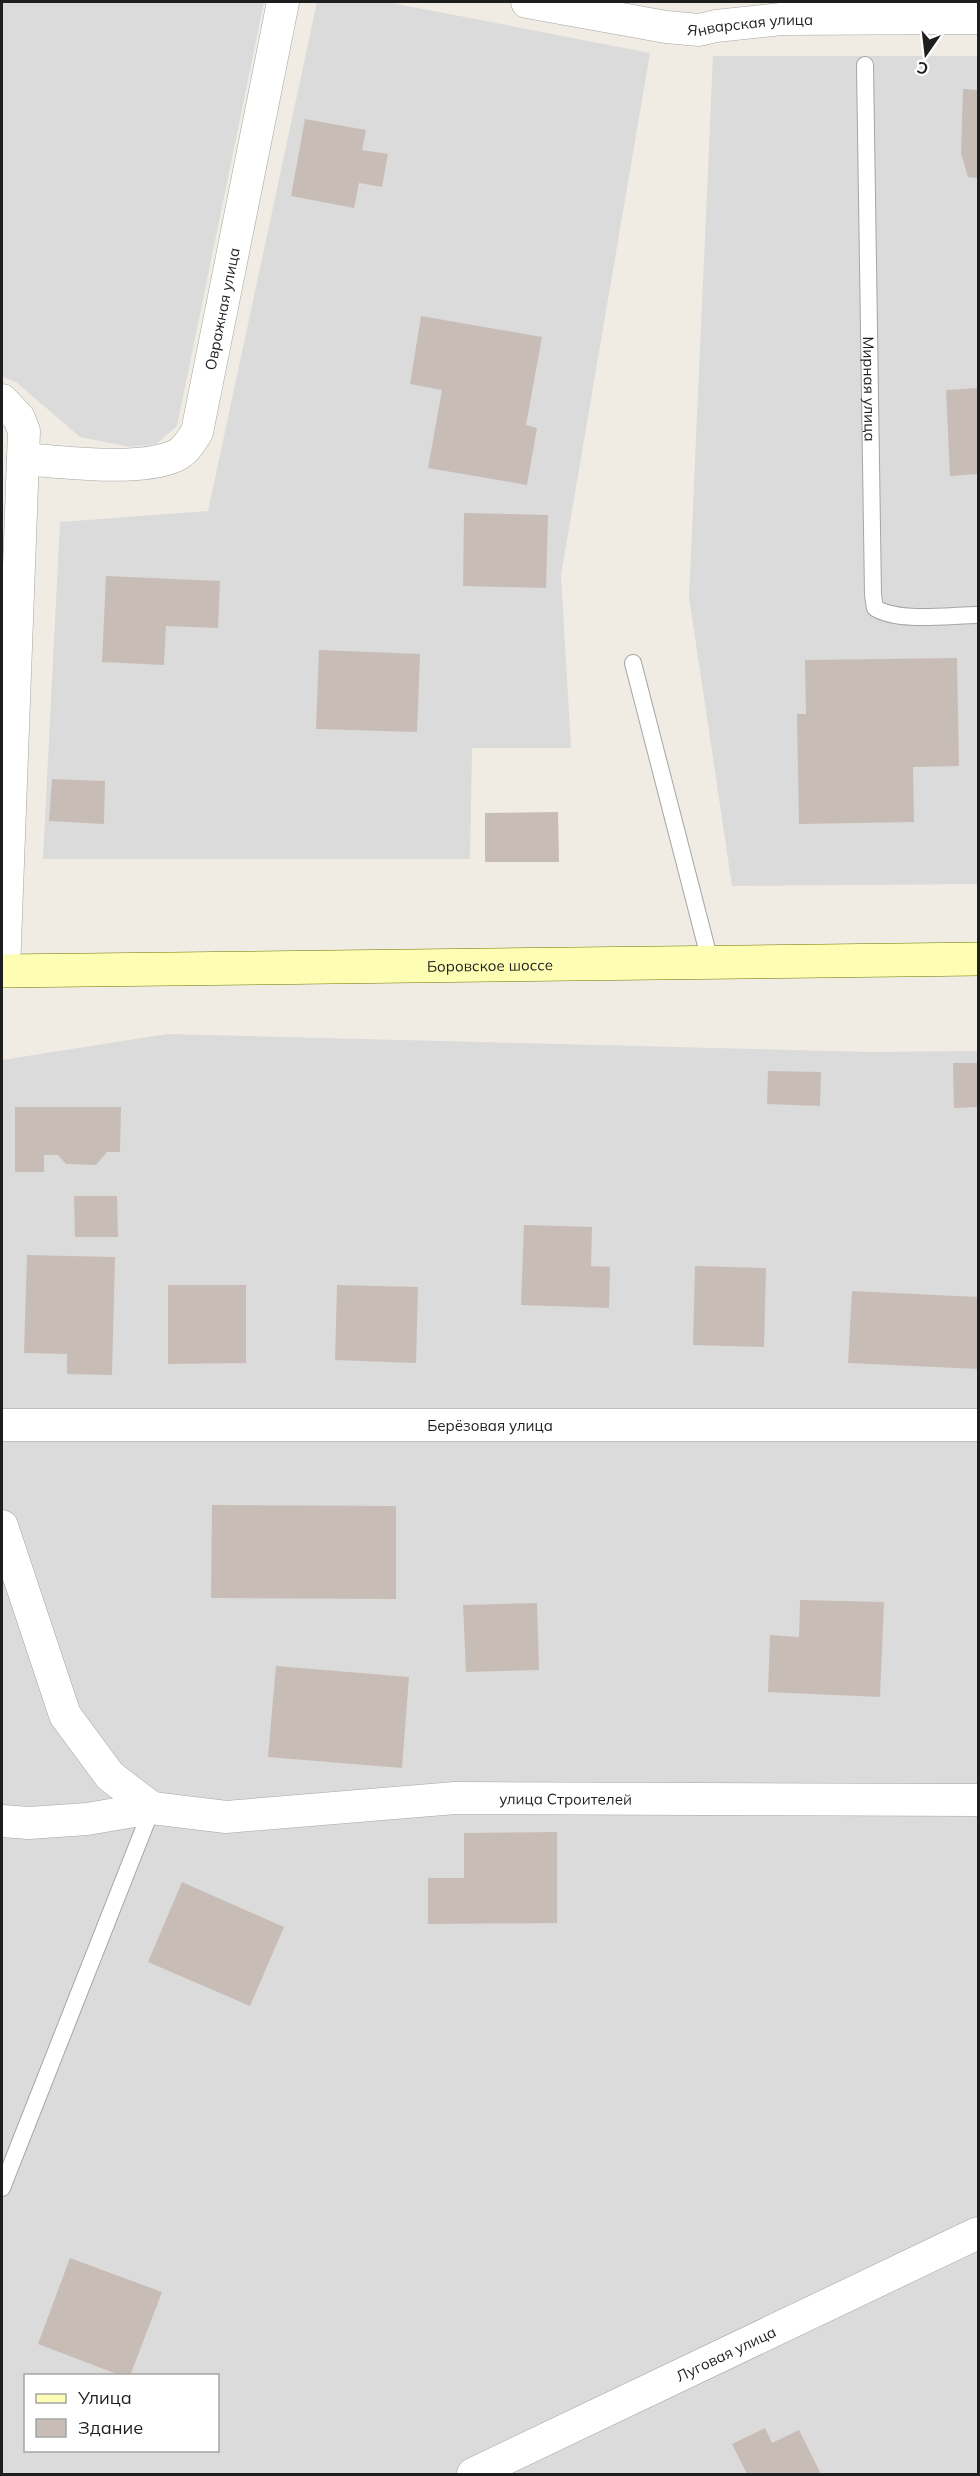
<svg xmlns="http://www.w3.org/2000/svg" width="980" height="2476" viewBox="0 0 980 2476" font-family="Mulish,sans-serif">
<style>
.residential{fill:#dcdbdb;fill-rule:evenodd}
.building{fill:#c8bdb6}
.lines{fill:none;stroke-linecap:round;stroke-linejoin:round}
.lane-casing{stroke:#a5a5a5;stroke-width:18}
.street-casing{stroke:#a5a5a5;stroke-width:33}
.secondary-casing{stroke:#717900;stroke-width:34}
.lane{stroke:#fff;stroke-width:16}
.street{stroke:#fff;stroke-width:32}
.secondary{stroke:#fdfeb3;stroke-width:33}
.labels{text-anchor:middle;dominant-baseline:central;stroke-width:6;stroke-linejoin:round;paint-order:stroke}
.street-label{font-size:15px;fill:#1e1e1e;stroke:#fff}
</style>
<rect width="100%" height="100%" fill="#f0ebe3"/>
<g class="residential">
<path d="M2,2h262l-87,424 -21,18 -26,3 -50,-10 -64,-55 -14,-5z"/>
<path d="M317,2h70l263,51 -89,522 10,173h-99l-2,111h-427l17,-337 148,-11z"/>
<path d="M713,56h265v828l-246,2 -43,-289z"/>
<path d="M167,1034l702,18 109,-1v1423h-976v-1414zM26,2376h192v74h-192z"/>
</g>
<g class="building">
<path d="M963,89l15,1v88l-10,-1 -7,-24z"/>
<path d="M305,119l61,11 -4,20 26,4 -6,33 -23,-4 -5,25 -63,-12z"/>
<path d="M421,316l121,21 -16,88 11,3 -10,57 -99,-17 14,-78 -32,-6z"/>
<path d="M978,388v86l-28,2 -4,-86z"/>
<path d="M464,513l84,2 -2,73 -83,-2z"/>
<path d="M106,576l114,5 -2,47 -52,-2 -2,39 -62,-3z"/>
<path d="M319,650l101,4 -3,78 -101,-3z"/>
<path d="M957,658l2,108 -46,1 1,55 -115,2 -2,-110h9l-1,-54z"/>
<path d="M52,779l53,2 -1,43 -55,-3z"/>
<path d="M558,812l1,50h-74v-49z"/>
<path d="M953,1063h25v44l-24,1z"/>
<path d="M768,1071l53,1 -1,34 -53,-2z"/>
<path d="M15,1107h106l-1,45h-13l-11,13 -30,-1 -8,-9h-14v17h-29z"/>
<path d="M74,1196h43l1,41h-43z"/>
<path d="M524,1225l68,2 -1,39 19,1 -1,41 -88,-3z"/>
<path d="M27,1255l88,2 -3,118 -45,-1v-20l-43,-1z"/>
<path d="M695,1266l71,2 -2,79 -71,-2z"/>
<path d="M168,1285h78v78l-78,1z"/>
<path d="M337,1285l81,2 -2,76 -81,-3z"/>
<path d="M852,1291l126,6v72l-130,-6z"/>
<path d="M212,1505l184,1v93l-185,-1z"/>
<path d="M800,1600l84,2 -4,95 -112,-5 2,-57 29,2z"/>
<path d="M537,1603l2,67 -73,2 -3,-67z"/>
<path d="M276,1666l133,11 -7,91 -134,-11z"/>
<path d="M557,1832v91l-129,1v-46h36v-45z"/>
<path d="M182,1882l102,45 -34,79 -102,-44z"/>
<path d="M70,2258l92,34 -32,84h-8l-84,-32z"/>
<path d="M765,2428l7,15 27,-13 22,44h-74l-15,-30z"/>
</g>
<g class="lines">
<defs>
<g id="lane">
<path id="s1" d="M865,65l8,530 2,13c24,15 75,7 103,7"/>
<path d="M633,663l77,298"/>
<path d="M2,2188l150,-380"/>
</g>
<g id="street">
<path id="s2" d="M527,2l139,25 33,3 17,-4 65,-7 197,-1"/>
<path d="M2,400l17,18 5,13 -20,540"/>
<path id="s3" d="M23,459c41,3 115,13 152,-3 11,-5 16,-15 22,-24l86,-430"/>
<path id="s4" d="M2,1425h976"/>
<path d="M2,1526l63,189 45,61 42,32"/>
<path id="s5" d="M2,1821l27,2 58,-4 65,-11 74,9 229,-19 523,2"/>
<path id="s6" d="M473,2474l505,-241"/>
</g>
<g id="secondary">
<path id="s7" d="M2,971l976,-12"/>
</g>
</defs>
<use href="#lane" class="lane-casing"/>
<use href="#street" class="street-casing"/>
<use href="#secondary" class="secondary-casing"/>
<use href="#lane" class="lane"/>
<use href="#street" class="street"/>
<use href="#secondary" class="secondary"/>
</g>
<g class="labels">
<g class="street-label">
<text stroke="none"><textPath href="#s2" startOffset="226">Январская улица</textPath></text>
<text stroke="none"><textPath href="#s3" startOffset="312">Овражная улица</textPath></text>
<text stroke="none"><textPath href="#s1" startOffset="324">Мирная улица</textPath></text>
<text stroke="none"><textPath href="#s7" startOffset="488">Боровское шоссе</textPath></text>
<text stroke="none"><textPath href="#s4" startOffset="488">Берёзовая улица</textPath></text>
<text stroke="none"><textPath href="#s5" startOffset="566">улица Строителей</textPath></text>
<text stroke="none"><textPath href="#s6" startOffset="280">Луговая улица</textPath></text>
</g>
</g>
<rect width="980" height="2476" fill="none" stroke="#1e1e1e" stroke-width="6"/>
<rect x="24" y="2374" width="195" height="78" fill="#ffffff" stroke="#a5a5a5" stroke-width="1.5"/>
<rect x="36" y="2394" width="30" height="9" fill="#fdfeb3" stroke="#a5a5a5" stroke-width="1.5"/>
<text x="78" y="2404" font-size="18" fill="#1e1e1e">Улица</text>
<rect x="36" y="2419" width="30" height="18" fill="#c8bdb6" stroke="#a5a5a5" stroke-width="1.5"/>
<text x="78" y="2434" font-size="18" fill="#1e1e1e">Здание</text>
<g transform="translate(926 54) rotate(194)" stroke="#ffffff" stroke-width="4.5" paint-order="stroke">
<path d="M0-4.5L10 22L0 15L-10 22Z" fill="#1e1e1e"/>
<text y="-9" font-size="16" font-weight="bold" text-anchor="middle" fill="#1e1e1e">С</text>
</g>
</svg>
